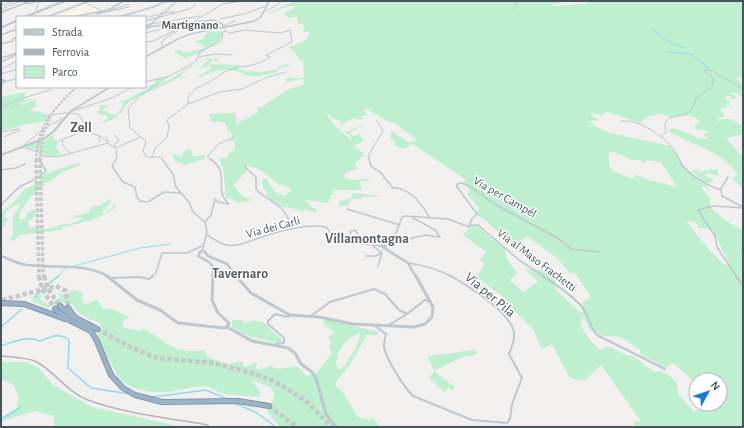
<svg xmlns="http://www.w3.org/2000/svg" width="744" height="428" viewBox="0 0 744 428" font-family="'Alegreya Sans',sans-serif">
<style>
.commercial{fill:#fcf6e9}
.green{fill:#beefcf;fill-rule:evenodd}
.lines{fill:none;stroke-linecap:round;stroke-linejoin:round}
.stream-far1{stroke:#8bdcec;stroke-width:1}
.stream{stroke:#8bdcec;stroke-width:1.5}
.trunk-tunnel-far3{stroke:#c7c8ca;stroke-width:2;stroke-dasharray:2 1;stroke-linecap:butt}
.trunk-tunnel-far2{stroke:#c7c8ca;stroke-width:2.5;stroke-dasharray:2.5 1.5;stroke-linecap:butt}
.trunk-tunnel-far1{stroke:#c7c8ca;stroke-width:3.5;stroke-dasharray:3.5 2;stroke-linecap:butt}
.trunk-tunnel{stroke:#c7c8ca;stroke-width:4.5;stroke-dasharray:4.5 2.5;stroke-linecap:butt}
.trunk-casing{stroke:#728faa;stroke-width:6}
.minor-far2{stroke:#bdc7ce;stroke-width:1}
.minor-far1{stroke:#bdc7ce;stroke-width:1.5}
.minor{stroke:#bdc7ce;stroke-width:2}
.tertiary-far3{stroke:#bdc7ce;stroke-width:1.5}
.tertiary-far2{stroke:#bdc7ce;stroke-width:2}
.tertiary-far1{stroke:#bdc7ce;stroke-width:2.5}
.tertiary{stroke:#bdc7ce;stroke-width:3}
.secondary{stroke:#bdc9d3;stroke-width:1.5}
.trunk{stroke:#9bb2c6;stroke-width:4.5}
.rail-far1{stroke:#b1b5ba;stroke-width:1}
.rail{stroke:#b1b5ba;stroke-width:1.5}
.labels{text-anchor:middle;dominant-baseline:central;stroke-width:3;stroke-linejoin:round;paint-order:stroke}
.far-quarter-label{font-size:12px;font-weight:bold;fill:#5c6064;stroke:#fff}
.street-label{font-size:12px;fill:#47545d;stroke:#fff}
.quarter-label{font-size:14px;font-weight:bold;fill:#5c6064;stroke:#fff}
.near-street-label{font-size:14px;fill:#47545d;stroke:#fff}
</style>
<rect width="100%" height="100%" fill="#f2efef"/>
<path class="commercial" d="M85,3l7,3 -5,2 2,2 -6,2v2l9,-2 -2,-2 6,-2 3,2 -6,2 2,1 -23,4h-18l-1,-1 6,-3 5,1 11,-4 1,2 4,-1 -6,-4z"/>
<g class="green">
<path d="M295,1h227l1,1c13,1 26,-2 41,0l-13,3c5,3 26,-2 35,-1l2,-3h155v77l-4,-1 -3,2 7,4v14l-10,-5 -2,1 5,3 -1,3h-3l-2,-3h-4v4l7,2h-4l1,4 -4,-3 1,4 -7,2 5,7 -8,3 3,3 1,-3h9l13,7v8l-17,4 17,19v31l-11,-10 6,-3c-16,-25 -46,-29 -69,-44l2,-3c13,1 24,12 37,11l-4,-4 1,-2h3l-1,-2 -11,-2 -1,-2 1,-3 4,-3c-12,-9 -18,-4 -31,-4 -4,-1 -7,-4 -12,-4l2,2c-11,0 -11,2 -19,8l-33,-11 -5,3 -11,-2v2l8,5 -10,1 7,6 14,6 60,13 8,9c0,12 13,19 22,25l1,-2 -9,-6 4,-3 5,3 16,-3 2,7 -11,-3 -4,2 10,5 -3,3h-6l5,8 -5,-4h-4l10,13 -2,2c3,12 24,23 34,28v197h-108l-1,-5 7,-1 -40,-56 -17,16 -14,-3 -18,-34 -10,5 -9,-20 -29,-28 -2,-5 -23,-17 -2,1 11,10 1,4 -19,-11 11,-12 3,-7 -4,-5 6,-7 -23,-17 8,-10 7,1 11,11 16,11c-1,10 7,18 12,25l-7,7 13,12 15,-10 -13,-13 21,2 10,9 -1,9 25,23h3l-1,-9 9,-6 -16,-24h-5l-15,-17 -27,-19 -8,3 8,9 -1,2 3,3 -13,-3v-2l-29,-26 -2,-3 -8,-4 -1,-4 2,-4 -12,-14 3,-4 -7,-8 3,-2 -53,-36 -10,5 -10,-5 3,-3 -6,-3 2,-7 17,12 8,-3 -21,-16 -11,-4 -18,-11 -4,2 5,4 -7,1 3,2 -6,2 -4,-2 -9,4 -3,4h-2l3,-4 -9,-3 -9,-8 9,14 16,14 2,-1 -7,-6 20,-7 -16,8 5,3 6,-2 3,7 -10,5 10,7v3l5,1h-7l-6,7 1,3 3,1 -13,5 -3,4 6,3 24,-1 -12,3 -2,4 5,1h-4l3,3h-29l-2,2 3,2 -4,1 -3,8 -19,-3 -4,1 12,10 -2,1 2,2 -11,-5 -3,2 -16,-4h-6l-16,-12 3,-2 -5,-5 -1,-9 4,-1 9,14 10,4 7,-7 -10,-5 -2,2c-8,-7 -24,-22 -35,-20l2,5 -14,14 9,11 11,4 -16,3 -6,-5 -5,1 -3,-32 -2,-1 -2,-8h8l3,-7 5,-1 -1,-8 -5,-2 3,-2 -1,-6 -3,-1 -3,-8 -7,-2 -6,2 -3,-9 27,-1v11l22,-12v-2l-2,-1 1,-2h5l25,-17 18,-6 -3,-5 -15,3 -2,-2 6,-3 4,2 9,-2 -1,-17h-5l1,-3 -4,-2 2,-1 -9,-7 16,-5 5,-7 -1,-3h-6l3,-3 -2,-5h-5l-1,-7 -8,1 -5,-4 10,-6 1,-3 -28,8zM614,152l18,8h7l5,3 2,-3 15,2 16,25 -28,-7 -13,-5 -4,4c-15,-9 -25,-2 -23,-26zM686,221l9,1 4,6 13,1 19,38 -8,-3 -17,-18zM584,317l6,13 15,6 16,1 19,13v4l27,14 3,-4h5l19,18 2,-2h24v24h-20l11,8 -12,-3 -6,2 -14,-16 -3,-13 -7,-7 -8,-4 -7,1 -21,-16 -7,-1 -16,-8h-5l-5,3c-9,-8 -17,-17 -20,-29z"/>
<path d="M224,31l-3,8 -11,7 10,-1 -2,-2 3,2 -11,2 -12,7 -13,4 -10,-5v-2l6,-1 1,2h8l15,-4v-1l-9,-5 7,-3 4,-7z"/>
<path d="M209,58h3l-2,2 9,-2 -2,2 2,2 -6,-2 -7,6 6,-2 27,1 -1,4c11,3 23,4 35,1 7,-1 9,-8 20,-6l-13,4 -4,4c-7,2 -17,5 -25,4 -4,0 -8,-3 -12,-4 -16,-4 -25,-2 -39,6l-1,-2 12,-7 -1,-3 -10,2 9,-9 -12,4 -17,12 4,2 5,-3 -4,4 -5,-1 -50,24 -6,6 -1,6h-4l-6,6 -13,6 8,-7 -2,-3h-4l-5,-2 3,-6 -1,-2h6l-1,2 9,-3 -11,6 2,1h3v2l7,2 7,-5 2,-7 -3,-1 33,-15 -8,1 11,-5 -2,-3 13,-4 -12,9 14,-5 28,-18z"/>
<path d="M25,92l-1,8 7,-1v1l-7,2 -4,4 14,-6h3l-2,2 1,4 -6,4 16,4 -2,3h3v4l-20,3 -26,7v-34z"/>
<path d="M53,134l1,5 5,2 -3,6 6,8 -10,1 -9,-1 -2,-3 -6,-2v-2l-2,1 -9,-2 23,-10 -7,8z"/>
<path d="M191,149l2,7 13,-1 -2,4 -19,6 -9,-4 -4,-5 3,-2 6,3 5,-7z"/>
<path d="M77,163l4,2 -19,7 -9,7 -8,4c-4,9 -8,7 -14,14 -5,5 -13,17 -12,23l7,-2 1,-5 5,-3 4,1 -3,8 -5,2 1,6 17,2 13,-3 -1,-1 12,-1 11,-4 1,-2h-6l-2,-2 13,-3 5,-6 9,-2 9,-6 1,3 -9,11 2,1 11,-9 1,2c-16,12 -34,16 -53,20l-2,3 -42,5 -6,6 -3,-2 3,-5v-18l8,-12c-8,1 -15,5 -17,14h4l-4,9h-2l-1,-14 14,-12 9,-11 17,-9v-3l-5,1 11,-6z"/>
<path d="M353,193l30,3 -21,1v2h-11l-2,6 -11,2 2,-6 11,-3z"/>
<path d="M76,290l7,4 -2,6 3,2v3l13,-5 4,5 1,4h9l18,8 -7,5 3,6 14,3 5,-2c28,15 26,25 61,21l2,7 21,7 14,-3 2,6 13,-4 -1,5 5,2 9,-4 10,3 17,-3 10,10 10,-4 15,-18 -3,-7 2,-5 -3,-6 7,-3 -11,-9 -1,-6 55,14 -1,3h-10l-17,29 -14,18v5l4,1 18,29 11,3 3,-3 9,10h-101l-13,-15 8,-17 -5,-8 -18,-7 6,9 2,8 -35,-3 -19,-8 -12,1 -25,5h-19l-16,-4 -14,-8 -14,-26 -8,-19 3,-11 -20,-9 -9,-11 -9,-1 -7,4 -2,-3 -6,4 -17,-7 3,-4 8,-3 -2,6 8,5 12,-7 -2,-6 7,3 6,-4zM361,333l-6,17 -14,20 -5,-5c1,-16 10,-28 25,-32z"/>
<path d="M232,320h10l2,3 9,-3 12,3 6,7 11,10 -1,3c-19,-3 -33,-5 -49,-16z"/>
<path d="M475,350l3,4 -18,4 -26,13 -6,-15z"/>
<path d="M1,362h26l12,6 14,17 39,22 90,20h-128v-11l-19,-5 -34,10 15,-12 3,-12 -6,-13 -12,-4z"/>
<path d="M434,371l21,16 -3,4 -3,-4 -4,5 -16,-14z"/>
</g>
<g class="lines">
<g class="stream-far1">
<path d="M652,29l18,14 14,5"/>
<path d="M218,37l1,-2"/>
<path d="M668,52l23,2 18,14"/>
<path d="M6,81l11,-2"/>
<path d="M743,247l-2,3 2,4"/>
<path d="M74,266l66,-18 30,-4"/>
<path d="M57,277l9,-9"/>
</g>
<g class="stream">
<path d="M34,297c9,-7 15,-15 25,-21"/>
<path d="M1,327l21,-18"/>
<path d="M1,346c13,-4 25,-11 39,-5 11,-4 19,-9 29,-1l-1,28 23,20 39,6"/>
<path d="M153,397l53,-7 21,9"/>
<path d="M235,403l22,10 19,14"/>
<path d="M1,419l20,-12"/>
</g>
<path class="trunk-tunnel-far3" d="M145,29l32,-28"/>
<g class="trunk-tunnel-far2">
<path d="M36,160c3,-38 15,-47 40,-73"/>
<path d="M40,160l3,-26 8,-17"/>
</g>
<g class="trunk-tunnel-far1">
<path d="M36,159l3,118"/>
<path d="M40,159l3,113 1,5"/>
</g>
<g class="trunk-tunnel">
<path d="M39,276l3,13 13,20"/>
<path d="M44,276l4,13 12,17"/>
<path d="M2,300l54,-14 10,5 2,17"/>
<path d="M97,329l37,20 23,9 55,5 37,9 23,8 33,20 27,27"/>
<path d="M269,406l28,21"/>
</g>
<defs>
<g id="trunk">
<path d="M1,303l23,1 41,15"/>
<path d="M60,306l10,9 27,14"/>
<path d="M68,308l6,8"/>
<path d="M55,309l14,11 22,11 6,10 14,34 12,13 12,7 27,7 76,-1 31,5"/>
</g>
</defs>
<use href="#trunk" class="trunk-casing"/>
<g class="minor-far2">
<path d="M21,1l9,3 9,-3"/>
<path d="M86,3l16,8"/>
<path d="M1,6l14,-5"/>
<path d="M2,9l19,-8"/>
<path d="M112,9l1,1 -17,4 33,-7"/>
<path d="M114,9l16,-5"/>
<path d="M514,9l4,-8"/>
<path d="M38,11l-2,-2 3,-7"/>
<path d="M263,12l13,-6 6,-5"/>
<path d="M1,14l2,-1"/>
<path d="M23,17l39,-16"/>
<path d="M114,17l12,-2"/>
<path d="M145,18l23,-6h6"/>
<path d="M220,19l24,-5 22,-8"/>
<path d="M145,21l44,-12 7,-4"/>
<path d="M145,25l55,-9"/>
<path d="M223,26l12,-5"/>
<path d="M1,27l16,-7"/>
<path d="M145,29l6,-2"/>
<path d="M145,33l18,-4 10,2"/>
<path d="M145,42l8,-1 25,-12"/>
<path d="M164,46l-3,-2 3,-5 59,-35 20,-3"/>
<path d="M199,57l15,-3 18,1"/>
<path d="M1,69l16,-8"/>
<path d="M16,69l1,6"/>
<path d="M1,74l16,-5"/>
<path d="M145,82l24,-6 12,-6 15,-9 4,-9 22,-12v-5l3,-4"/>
<path d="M188,104l32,-12 22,-3 26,-12 18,-5"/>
<path d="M1,108l19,-9 30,-9"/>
<path d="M73,111l39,-13 20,-11"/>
<path d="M44,116l21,-3 13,1 13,19 11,4 8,8 6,3 24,-11"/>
<path d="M621,121c19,-3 54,21 58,39"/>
<path d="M1,132l17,-3 2,1 -16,7"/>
<path d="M115,135l4,6 -5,3 2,4"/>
<path d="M99,137l1,5"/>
<path d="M106,137l3,5 -1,1"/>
<path d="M167,137l2,-11 -2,-6 21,-16c-1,-16 14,-17 25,-24 5,-3 9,-8 16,-10 14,-5 28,-3 41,-13l-4,-2 26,-13 -2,-12 -9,3 -37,-3 -14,3 -5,-2"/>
<path d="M661,137l5,-5c0,-2 -1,-4 -1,-7 1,-10 15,-8 21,-11 6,-3 9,-10 10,-16l16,-11 2,-8 -8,-6 -1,-4 9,3 29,17"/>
<path d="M63,140l-1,4 8,9"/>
<path d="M59,141l29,-12"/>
<path d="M25,144l20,-16 20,-11"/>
<path d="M22,147l19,6 -2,7"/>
<path d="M42,156l15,1 51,-14"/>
<path d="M152,158l3,-10 12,-10"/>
<path d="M115,160l2,-3 -1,-8"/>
<path d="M163,160l-2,-3h-15l-3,-6 3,-10 -16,-13 -2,-19 12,-14 29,-19"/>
<path d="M212,160l-5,-3 11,-13 15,-6"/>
<path d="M369,160v-6l14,-23 -6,-10"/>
</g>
<g class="minor-far1">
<path d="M116,159l-4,7 11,16 12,5 2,10 3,4 8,1 16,-10 17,1"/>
<path d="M162,159l11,15 3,13 13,15 4,10 12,10 2,10 -5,19"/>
<path d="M369,159l2,7 9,6 13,16c16,-1 29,16 36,29"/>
<path d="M679,159c3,12 30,28 42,31l1,6 21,11"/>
<path d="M245,165l1,3 10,9v12c14,15 31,14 35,40"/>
<path d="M1,170l15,-2 9,-4"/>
<path d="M720,190l8,-13"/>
<path d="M1,205l18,-18 17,-8 10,-8 -7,-12"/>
<path d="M347,209l53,16"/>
<path d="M205,222l6,-7 4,-16 3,3 11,2c-17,-15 3,-31 -19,-45"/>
<path d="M471,225h7l41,35 26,17"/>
<path d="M207,235c5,3 11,7 16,9 12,5 25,-3 36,-6 20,-7 46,-15 67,-11l13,16 10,-5 9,5 23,3"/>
<path d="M349,237l2,-2 -1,-3 5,-2 10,14"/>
<path d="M391,240l9,1 25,-6 15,2 -5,-7 -22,-12"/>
<path d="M384,244l12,-11 6,-16 3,-1 43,3 21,8 2,-7 6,-6 -20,-27v-3l5,-1 7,3 24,17 66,36 12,10 28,3"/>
<path d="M372,245l10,8 -4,13"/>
<path d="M366,256h10l6,-3"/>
<path d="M408,263c16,2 30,6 44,14"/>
<path d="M151,277l5,-4 6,-20h25l15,-7"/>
<path d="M737,277l-20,-30 -2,-11 -17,-26 15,-4 30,2"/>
</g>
<g class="minor">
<path d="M543,276c12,8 34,22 41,34 6,9 6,17 13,25l68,34"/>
<path d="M736,276l7,10"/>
<path d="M111,278l28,-1 10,2 4,-3"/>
<path d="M407,314l18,-14 5,2"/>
<path d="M311,316l19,-14 44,-13 11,5 14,16 8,4 -18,11"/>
<path d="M375,326l11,8c-1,4 -2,9 -2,13 2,12 20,40 29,49l59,24 35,3 3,-4 2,-15 10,-26 -13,-24c3,-7 6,-14 5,-21 -3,-21 -46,-47 -63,-57"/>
<path d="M276,344l8,-1v-5l-16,-14v-3l7,-7 13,3 2,-2"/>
</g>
<g class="tertiary-far3">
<path d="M2,12l29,-11"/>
<path d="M73,17l35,-7 16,-9"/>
<path d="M145,27l69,-7 8,4 2,4"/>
<path d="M1,44l12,-3v-2l4,-2"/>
<path d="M145,57l33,-18 12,-5 65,-13 6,-4 8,-16"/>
<path d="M1,58l16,-5"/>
</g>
<g class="tertiary-far2">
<path d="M1,79l4,2 -4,3"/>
<path d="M1,155l44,-17 9,-7 17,-20 39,-24"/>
</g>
<g class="tertiary-far1">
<path d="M381,246l4,-1 1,1 -2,2"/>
<path d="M381,246l27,17 8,14"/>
<path d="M1,256c8,3 18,8 26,9 28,4 56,-3 82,12"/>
<path d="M213,277c1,-15 -3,-14 -15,-21l3,-5h3l4,5 19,8 10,13"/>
</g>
<g class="tertiary">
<path d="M107,276l30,24 23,10 18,13 46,5 3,-1"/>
<path d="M213,276l-1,24 6,13 11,10 -2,4"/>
<path d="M236,276l15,17 39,22 29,2 34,7 61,3 11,-3 7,-7 1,-10 -17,-31"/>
<path d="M227,327l25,14 36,7 7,5 6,11 11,8 4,6 10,36 10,13"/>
</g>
<g class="secondary">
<path d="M47,17l42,-16"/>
<path d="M119,17l34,-10 14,-6"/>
<path d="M1,35l16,-6"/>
<path d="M1,62l16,-8"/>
</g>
<use href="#trunk" class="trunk"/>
<g class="rail-far1">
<path d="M26,17l40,-16"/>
<path d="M1,28l16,-7"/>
</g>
<path class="rail" d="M1,356c11,1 26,1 36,6 18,10 30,30 51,38 38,14 81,18 120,25"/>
</g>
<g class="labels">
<g class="far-quarter-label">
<text x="190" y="25">Martignano</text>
</g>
<g class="street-label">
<text transform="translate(505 197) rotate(30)">Via per Campél</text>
<text transform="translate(273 227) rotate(-15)">Via dei Carli</text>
<text transform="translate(537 260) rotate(37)">Via al Maso Frachetti</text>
</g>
<g class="quarter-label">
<text x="81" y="128">Zell</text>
<text x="367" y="239">Villamontagna</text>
<text x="240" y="274">Tavernaro</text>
</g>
<g class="near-street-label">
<text transform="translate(490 295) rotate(40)">Via per Pila</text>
</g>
</g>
<rect width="744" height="428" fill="none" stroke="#47545d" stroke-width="4"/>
<rect x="16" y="16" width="130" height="72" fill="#ffffff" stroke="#b5bbbe"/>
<rect x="24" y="29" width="20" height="6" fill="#bdc9d3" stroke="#b5bbbe"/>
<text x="52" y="36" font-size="12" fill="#47545d">Strada</text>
<rect x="24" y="49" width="20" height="6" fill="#b1b5ba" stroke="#b5bbbe"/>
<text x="52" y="56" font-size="12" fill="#47545d">Ferrovia</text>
<rect x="24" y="66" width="20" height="12" fill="#beefcf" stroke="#b5bbbe"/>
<text x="52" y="76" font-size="12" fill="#47545d">Parco</text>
<g transform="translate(708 392) rotate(50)"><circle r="19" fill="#ffffff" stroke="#b5bbbe"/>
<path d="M0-3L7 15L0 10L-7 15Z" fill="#1979e3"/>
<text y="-6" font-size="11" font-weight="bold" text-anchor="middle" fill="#47545d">N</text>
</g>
</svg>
